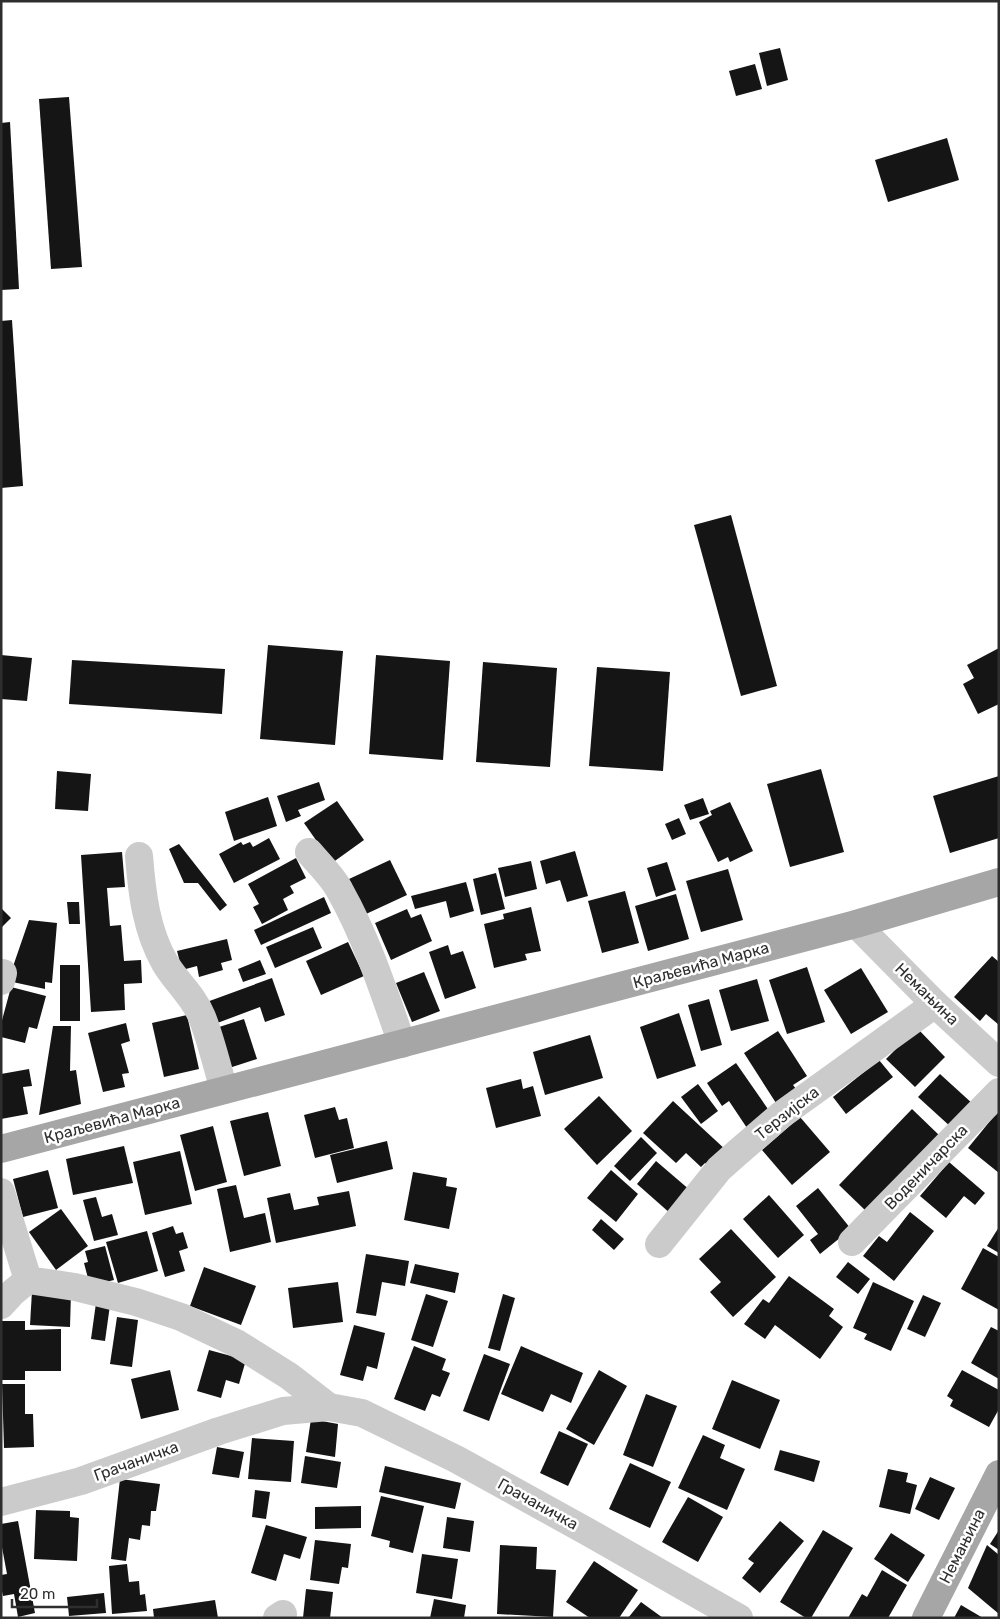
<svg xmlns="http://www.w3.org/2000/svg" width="1000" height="1619" viewBox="0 0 1000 1619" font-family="Rubik,sans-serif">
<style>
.building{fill:#151515}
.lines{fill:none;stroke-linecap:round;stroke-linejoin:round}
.minor{stroke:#cbcbcb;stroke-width:28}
.major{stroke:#a6a6a6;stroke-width:28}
.labels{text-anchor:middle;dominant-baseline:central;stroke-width:5;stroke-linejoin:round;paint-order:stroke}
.street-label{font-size:16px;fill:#2e2e2e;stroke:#fff}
</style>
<rect width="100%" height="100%" fill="#fff"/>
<g class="building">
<path d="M780,48l8,32 -21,6 -8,-33z"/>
<path d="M755,64l7,25 -26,7 -7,-25z"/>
<path d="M69,97l13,170 -31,2 -12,-170z"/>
<path d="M10,122l9,167 -18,1v-167z"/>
<path d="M947,138l12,42 -71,22 -13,-42z"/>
<path d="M12,320l11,166 -22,2v-167z"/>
<path d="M731,515l46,171 -36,10 -47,-171z"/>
<path d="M268,645l75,6 -8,94 -75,-6z"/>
<path d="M999,648v56l-21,10 -15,-30 11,-6 -7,-13z"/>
<path d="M1,655l31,3 -5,43 -26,-2z"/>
<path d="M376,655l74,6 -7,99 -74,-6z"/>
<path d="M72,660l153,9 -3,45 -153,-10z"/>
<path d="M483,662l74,6 -7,99 -74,-5z"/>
<path d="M597,667l73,5 -7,99 -74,-5z"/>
<path d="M821,769l23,83 -54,15 -23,-83z"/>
<path d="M57,771l34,3 -3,37 -33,-2z"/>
<path d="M999,776v62l-49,15 -17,-57z"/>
<path d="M319,782l6,18 -27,10 3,6 -15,6 -9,-26z"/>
<path d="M268,797l9,29 -43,15 -9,-29z"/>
<path d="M703,798l6,16 -19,6 -6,-15z"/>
<path d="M337,801l27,39 -32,23 -28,-40z"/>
<path d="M730,802l23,49 -23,11 -2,-5 -10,5 -19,-40 13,-7 -2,-4z"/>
<path d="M679,818l7,16 -14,6 -7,-16z"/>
<path d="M269,838l11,21 -46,24 -15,-29 22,-12 2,3 7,-3 3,5z"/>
<path d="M179,844l48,61 -7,6 -22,-28h-14l-15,-34z"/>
<path d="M575,851l13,45 -21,6 -7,-22 -14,4 -6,-23z"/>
<path d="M122,852l3,35 -18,1 3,38 11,-1 3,36 17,-1 1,23 -18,1 1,26 -34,2 -10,-157z"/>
<path d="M296,858l10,20 -16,8 4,7 -11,6 5,11 -26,14 -9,-17 6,-3 -11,-20z"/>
<path d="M390,860l17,35 -41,19 -17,-35z"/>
<path d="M531,861l6,28 -32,8 -7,-29z"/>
<path d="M667,862l9,28 -20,7 -9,-29z"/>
<path d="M728,869l15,51 -42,12 -15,-51z"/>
<path d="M496,873l9,36 -24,6 -8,-36z"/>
<path d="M466,882l8,29 -24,7 -4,-17 -31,8 -4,-13z"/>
<path d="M625,891l14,52 -37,10 -14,-52z"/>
<path d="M676,894l13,45 -41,12 -13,-45z"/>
<path d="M324,897l7,16 -70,32 -7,-15z"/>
<path d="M67,902h12l1,22h-11z"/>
<path d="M531,907l10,44 -16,3 2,6 -33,8 -10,-44 20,-5 -1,-5z"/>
<path d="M1,908l10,10 -10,10z"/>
<path d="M407,909l4,9 10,-4 11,27 -41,19 -16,-37z"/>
<path d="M29,920l28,3 -5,60 -7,-1v7l-37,-8z"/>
<path d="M313,927l9,21 -47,20 -9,-21z"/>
<path d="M227,939l5,21 -11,3 2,7 -24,7 -2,-11 -15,4 -5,-19z"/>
<path d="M348,942l16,34 -43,19 -15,-34z"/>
<path d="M448,945l3,10 12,-4 13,37 -31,11 -16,-47z"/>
<path d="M992,956l7,6v63l-13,-11 -6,7 -26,-24z"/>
<path d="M260,960l6,14 -23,8 -5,-13z"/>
<rect x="60" y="965" width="20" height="56"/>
<path d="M807,967l18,55 -38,12 -18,-54z"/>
<path d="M861,968l27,44 -37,22 -27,-44z"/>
<path d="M424,972l16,39 -28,11 -16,-39z"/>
<path d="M272,978l13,37 -20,7 -5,-15 -48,18 -8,-22z"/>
<path d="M757,979l12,42 -38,10 -12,-41z"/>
<path d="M11,987l35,9 -9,33 -8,-2 -4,16 -24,-6v-13z"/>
<path d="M709,999l13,46 -21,6 -13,-46z"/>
<path d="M679,1013l17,53 -39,13 -17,-52z"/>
<path d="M187,1015l12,54 -35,8 -12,-54z"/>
<path d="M244,1019l13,40 -31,10 -13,-40z"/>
<path d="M126,1023l4,18 -9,3 8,29 -7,1 3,13 -22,5 -15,-59z"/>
<path d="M53,1026h18l-1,45 6,-1 5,34 -42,11z"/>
<path d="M917,1028l28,29 -30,30 -29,-28z"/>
<path d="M778,1031l29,45 -14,9 3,4 -20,14 -32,-50z"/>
<path d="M590,1035l13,43 -58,17 -12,-43z"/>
<path d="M879,1060l14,17 -47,37 -13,-17z"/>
<path d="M736,1063l34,49 -23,16 -18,-27 -7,5 -15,-23z"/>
<path d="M29,1069l3,17 -9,1 5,27 -27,5v-45z"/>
<path d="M940,1074l34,31 -22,23 -34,-31z"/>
<path d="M521,1079l2,10 10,-3 8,30 -45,12 -10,-40z"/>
<path d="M698,1084l20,27 -17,13 -20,-27z"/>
<path d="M599,1096l33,35 -35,34 -33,-36z"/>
<path d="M673,1101l54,50 -15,17 -7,-5 -4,4 -15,-14 -10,10 -33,-30z"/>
<path d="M335,1107l4,13 8,-2 7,30 -39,10 -11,-43z"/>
<path d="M912,1109l28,27 -73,76 -28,-27z"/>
<path d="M999,1110v63l-31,-25z"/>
<path d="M268,1112l13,54 -37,10 -14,-55z"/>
<path d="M800,1117l30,35 -38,33 -30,-35z"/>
<path d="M213,1126l14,56 -32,9 -15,-56z"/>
<path d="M641,1137l16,16 -27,28 -16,-15z"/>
<path d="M387,1141l6,28 -56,14 -7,-28z"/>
<path d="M124,1146l9,37 -60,12 -7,-36z"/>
<path d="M180,1151l12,53 -47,11 -12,-53z"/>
<path d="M656,1161l35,30 -20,23 -34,-30z"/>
<path d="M949,1162l36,31 -10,12 -11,-9 -18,22 -26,-22z"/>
<path d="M48,1170l10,38 -35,9 -10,-38z"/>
<path d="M611,1170l27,24 -22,28 -29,-24z"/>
<path d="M413,1172l34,6 -1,8 11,2 -8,41 -45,-9z"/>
<path d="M236,1185l8,33 21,-5 6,29 -41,10 -13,-63z"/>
<path d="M818,1188l33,41 -31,25 -10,-14 8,-6 -22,-28z"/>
<path d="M349,1191l7,35 -80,17 -9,-45 23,-5 4,17 25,-5 -2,-8z"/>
<path d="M769,1195l35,40 -26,23 -35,-39z"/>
<path d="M96,1197l6,20 10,-3 6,21 -24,6 -11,-41z"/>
<path d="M61,1209l27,37 -32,24 -27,-38z"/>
<path d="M910,1212l24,19 -40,50 -31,-25 16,-20 8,6z"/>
<path d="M601,1219l23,20 -10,11 -22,-20z"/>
<path d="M173,1226l3,8 7,-2 5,16 -9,3 6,20 -20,6 -13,-44z"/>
<path d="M999,1227v26l-12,-7z"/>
<path d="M731,1229l45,48 -43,40 -23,-25 11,-10 -22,-23z"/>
<path d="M147,1231l11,40 -40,12 -12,-41z"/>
<path d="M105,1246l9,34 -24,6 -6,-23 4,-1 -3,-11z"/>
<path d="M983,1248l16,9v53l-38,-21z"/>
<path d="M366,1254l43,7 -4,25 -23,-4 -6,34 -20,-3z"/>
<path d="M848,1262l22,17 -12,15 -22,-17z"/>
<path d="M415,1264l44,9 -4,20 -45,-10z"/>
<path d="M204,1267l52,19 -15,39 -51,-19z"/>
<path d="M789,1276l45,33 -5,7 14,11 -23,32 -45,-34 -10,14 -21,-15 19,-25 6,4z"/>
<path d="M338,1282l5,40 -50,6 -5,-40z"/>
<path d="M873,1282l41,19 -23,50 -27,-12 3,-5 -14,-6z"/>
<path d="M32,1291l39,2 -1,34 -40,-2z"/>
<path d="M426,1294l22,7 -15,46 -22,-7z"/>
<path d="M503,1294l12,4 -15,53 -12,-3z"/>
<path d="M923,1295l18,8 -16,34 -18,-8z"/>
<path d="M96,1303l14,2 -5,36 -14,-2z"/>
<path d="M117,1317l21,3 -6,47 -22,-3z"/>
<path d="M1,1321h24v9l36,-1v42h-36v9h-24z"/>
<path d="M354,1325l31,8 -8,36 -10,-3 -4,15 -23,-6z"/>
<path d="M991,1327l8,4v48l-28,-16z"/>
<path d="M414,1346l32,13 -4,11 8,3 -10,24 -8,-3 -7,17 -31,-12z"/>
<path d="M521,1346l62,27 -12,30 -20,-9 -8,18 -42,-18z"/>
<path d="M209,1350l37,10 -7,24 -13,-4 -5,18 -24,-7z"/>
<path d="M484,1354l26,10 -21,57 -26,-10z"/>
<path d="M170,1370l9,40 -38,9 -10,-40z"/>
<path d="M599,1370l28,16 -33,59 -28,-16z"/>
<path d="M962,1370l37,20v19l-10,18 -39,-21 3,-6 -6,-4z"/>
<path d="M732,1380l48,20 -20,49 -48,-20z"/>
<path d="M2,1384h23v30h8l1,33 -30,1z"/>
<path d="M646,1394l31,12 -24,61 -30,-12z"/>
<path d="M311,1419l27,5 -3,33 -29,-5z"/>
<path d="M559,1431l29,13 -20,42 -28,-13z"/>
<path d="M703,1435l22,10 -5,13 25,11 -18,41 -49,-22z"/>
<path d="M252,1438l42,3 -3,41 -43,-3z"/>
<path d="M217,1447l27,5 -5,26 -27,-4z"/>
<path d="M780,1450l40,11 -6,21 -40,-12z"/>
<path d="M305,1456l36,6 -4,26 -36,-5z"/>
<path d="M630,1463l41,19 -21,46 -41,-19z"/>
<path d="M385,1466l76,17 -6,26 -76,-17z"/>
<path d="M888,1469l20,4 -2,9 11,3 -7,29 -31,-7z"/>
<path d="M930,1477l25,11 -16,32 -24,-11z"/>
<path d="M120,1479l40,5 -4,27h-5l-1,15 -8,-1 -2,15 -11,-2 -3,23 -15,-2z"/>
<path d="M255,1490l15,2 -4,27 -14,-2z"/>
<path d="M381,1496l43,10 -11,47 -24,-6 1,-6 -19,-5z"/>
<path d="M688,1497l35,20 -25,45 -36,-20z"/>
<path d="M361,1506v22l-46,1v-22z"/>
<path d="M36,1510l34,1v6l9,1 -2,43 -43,-2z"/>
<path d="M447,1517l27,4 -4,31 -27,-4z"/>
<path d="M18,1521l17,92 -17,4 -4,-23 -11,2 -2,-10v-11l6,-1 -6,-32v-18z"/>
<path d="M780,1521l24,20 -44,52 -18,-15 12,-15 -6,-4z"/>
<path d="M266,1525l41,12 -7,22 -16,-5 -8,27 -25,-8z"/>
<path d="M823,1530l30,18 -42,70h-5l-26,-16z"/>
<path d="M999,1530v20l-9,-6z"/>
<path d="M891,1533l34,22 -17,27 -34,-23z"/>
<path d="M315,1540l36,4 -3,24 -6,-1 -3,17 -29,-4z"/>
<path d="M500,1545l37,2 -1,22 20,1 -3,47 -56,-3z"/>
<path d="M987,1545l12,10v59l-31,-26z"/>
<path d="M422,1554l36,5 -6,40 -36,-6z"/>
<path d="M594,1561l44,29 -19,28h-29l-24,-16z"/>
<path d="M127,1564l2,18 10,-1 1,14 5,-1 2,17 -35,3 -3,-48z"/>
<path d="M882,1570l25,15 -19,33h-40l14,-24 5,3z"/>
<path d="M306,1589l27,3 -3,26h-27z"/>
<path d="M104,1593l2,20 -37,3 -2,-19z"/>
<path d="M434,1599l32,6 -2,13h-34z"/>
<path d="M215,1600l3,18h-64l-1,-9z"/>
<path d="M641,1602l22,16h-35z"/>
<path d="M961,1605l22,13h-29z"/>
</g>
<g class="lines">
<g class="minor">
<path d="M309,852c10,12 24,25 31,39 27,48 44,101 62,153"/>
<path d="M139,856c3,37 7,74 26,107 11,19 28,32 37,54 9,23 15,49 22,73"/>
<path d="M856,924l79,80 64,59"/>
<path d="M1,981l2,-8"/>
<path d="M1,1192l27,88 47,7 61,15 45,15 57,27 51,32 40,31"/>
<path d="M852,1242l147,-150"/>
<path d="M659,1244l60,-75 18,-16 44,-38 154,-111"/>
<path d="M1,1305l11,-12 16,-13"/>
<path d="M1,1502l80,-21 138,-50 64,-20 46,-4 33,6 94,46 132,73 151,86"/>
<path d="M277,1618l6,-4"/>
</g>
<g class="major">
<path d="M1,1149l855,-225 143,-42"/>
<path d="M926,1618l73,-144"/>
</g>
</g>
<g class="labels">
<g class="street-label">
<text transform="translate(701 965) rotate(-15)">Краљевића Марка</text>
<text transform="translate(927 994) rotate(44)">Немањина</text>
<text transform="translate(787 1113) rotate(-38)">Терзијска</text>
<text transform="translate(112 1120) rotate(-15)">Краљевића Марка</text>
<text transform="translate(926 1167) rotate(-46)">Воденичарска</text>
<text transform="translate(136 1461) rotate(-20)">Грачаничка</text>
<text transform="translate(538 1504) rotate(29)">Грачаничка</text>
<text transform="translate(962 1546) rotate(-63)">Немањина</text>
</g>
</g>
<rect width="1000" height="1619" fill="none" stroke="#2e2e2e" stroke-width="5"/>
<path d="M12 1599v8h85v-8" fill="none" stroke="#2e2e2e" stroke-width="2.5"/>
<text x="20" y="1599" font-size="15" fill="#2e2e2e" stroke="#ffffff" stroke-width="4" paint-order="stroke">20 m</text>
</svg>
